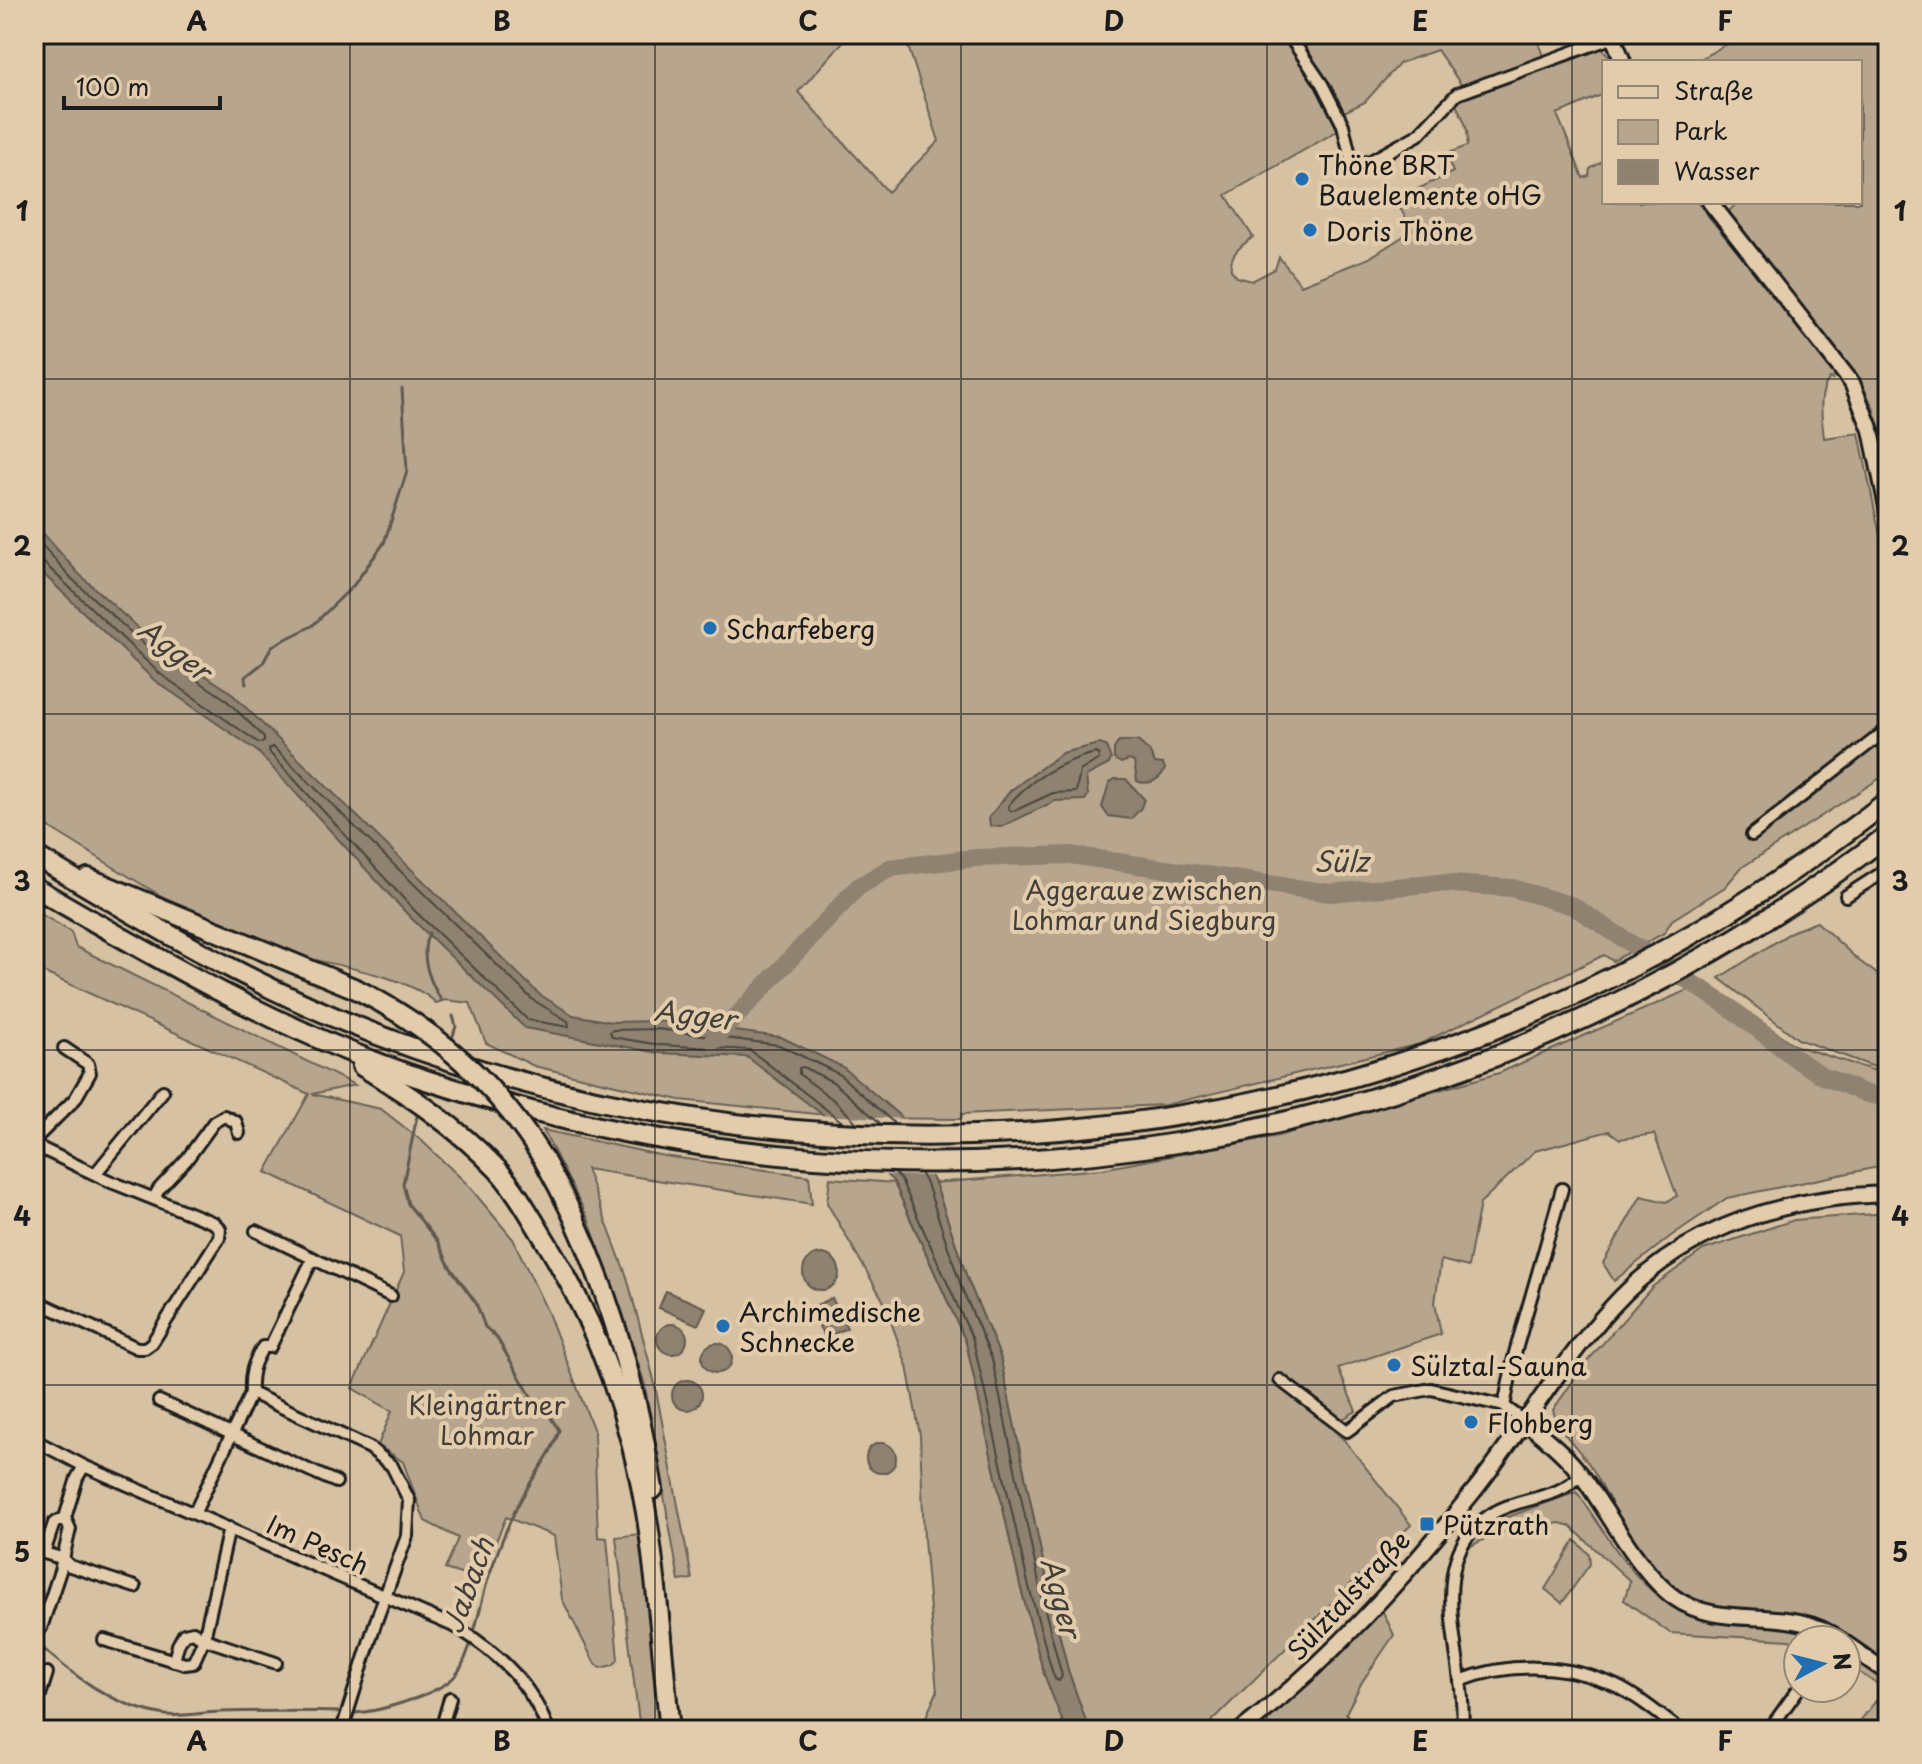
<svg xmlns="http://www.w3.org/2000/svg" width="1922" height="1764" viewBox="0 0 1922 1764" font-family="'Playpen Sans',sans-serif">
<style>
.green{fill:#b7a68d;stroke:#6a6154;stroke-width:2}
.water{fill:#8f8270;stroke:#61594e;stroke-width:2}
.pier{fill:#d6c2a3}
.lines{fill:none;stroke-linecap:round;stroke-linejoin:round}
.shore{stroke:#4a453e;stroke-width:2}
.stream{stroke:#61594e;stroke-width:3}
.river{stroke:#8f8270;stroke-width:18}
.street-casing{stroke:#1c1c1c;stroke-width:16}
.secondary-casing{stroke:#1c1c1c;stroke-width:20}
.highway-casing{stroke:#1c1c1c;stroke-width:24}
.street{stroke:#e2ccac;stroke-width:10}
.secondary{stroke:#e2ccac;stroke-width:14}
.highway{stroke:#e2ccac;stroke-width:18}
.highway-bridge-casing{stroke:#1c1c1c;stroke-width:24;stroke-linecap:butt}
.highway-bridge{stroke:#e2ccac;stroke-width:18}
.grid{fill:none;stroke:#1c1c1c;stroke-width:2;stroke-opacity:0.55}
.poi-dot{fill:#1f6fb2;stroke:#e2ccac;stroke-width:3}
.labels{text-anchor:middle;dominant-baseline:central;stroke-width:8;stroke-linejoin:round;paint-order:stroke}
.poi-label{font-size:26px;fill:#1c1c1c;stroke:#e2ccac;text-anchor:start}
.park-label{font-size:26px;fill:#433e38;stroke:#e2ccac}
.street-label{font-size:26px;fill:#1c1c1c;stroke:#e2ccac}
.water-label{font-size:28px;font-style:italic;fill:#444039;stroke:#e2ccac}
.neatline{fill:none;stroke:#1c1c1c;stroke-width:3}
.grid-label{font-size:26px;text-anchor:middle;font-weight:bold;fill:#1c1c1c}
</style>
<rect width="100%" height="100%" fill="#d6c2a3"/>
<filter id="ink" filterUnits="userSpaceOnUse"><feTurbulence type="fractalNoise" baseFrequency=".0125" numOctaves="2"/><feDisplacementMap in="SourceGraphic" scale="16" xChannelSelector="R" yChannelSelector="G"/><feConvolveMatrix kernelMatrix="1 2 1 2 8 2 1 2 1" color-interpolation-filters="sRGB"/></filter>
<g filter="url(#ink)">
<g class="green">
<path d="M34,34h816l-52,58 90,100 51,-51 -35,-107h631l8,22 -81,30 -25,-36 -37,13 -35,39 -21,10 -7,19 -111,64 27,42c-12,9 -24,17 -22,33l6,7 15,4 23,-12 4,-12 22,28 68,-27 44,-28 -18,-30 58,-28 -7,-18 21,-8c3,-16 -4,-29 -12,-43l11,-7 134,-49 16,15h-12v32l-47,20 26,64 6,-2 1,-7 14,-8v41h93l139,171 -4,7 -2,-2c-13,15 -8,41 -6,60l35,-5 29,142v198l-147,95 -16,19 -53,33 -8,13 -51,28 -9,-6 -184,89 -255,61 -203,9 -1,5 -106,-1 -175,-18 -146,-34 -48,-23 -16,-40 -25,-3 -9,3c-35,-34 -132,-40 -179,-59 -78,-32 -150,-82 -223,-126z"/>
<path d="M1735,34h153v419l-4,1 -11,-47 -13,-27 -132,-168 10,-10h122v-140h-165l42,-24z"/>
<path d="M34,910l37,22 5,15 279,138 -43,9 69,15 41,32 45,43 46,55 35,74 46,118 4,106 9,1 11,122 -5,5 -13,3 -5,-4 -33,-65 -8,-63 -48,-19 -26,63 -35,-11 13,-31 -33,-17 -22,-59 -25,-17 14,-34 -40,-23 52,-116 -4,-36 -134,-64 43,-78 -275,-126z"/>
<path d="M1817,922l41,38 30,22v90l-90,-33 -79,-61 74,-47z"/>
<path d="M1706,982l88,63 94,30v90l-161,33 -56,38 -57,45 -11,-18 38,-67 25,6 11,-6 -23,-62 -34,5 -11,-8 -74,20 -55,52 -12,64 -27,-7 -6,43 6,31 -103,34 18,43 -18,11 -51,-35 57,53 67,85 -208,205h-114l-21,-60 -17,-70 -51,-244 -31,-73 -34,-100 167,-14 176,-33 221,-63z"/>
<path d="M543,1130l121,26 145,20 3,28 -226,-35 41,108 27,103 38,199 -13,2 -35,-200 -56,-163z"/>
<path d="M830,1178l64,5 72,159 54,243 24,89 22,56h-146l17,-38 -13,-153 -4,-104 -13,-69 -24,-66 -56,-97z"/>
<path d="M1888,1213v381l-8,6 8,26v41c-21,-13 -62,-43 -84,-50 -37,-10 -93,-1 -125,-23 -40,-29 -59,-77 -83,-119 -12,-23 -37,-40 -43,-65l31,-45 68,-78 51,-37 91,-30z"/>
<path d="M1577,1492c36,51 68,117 135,129 35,6 70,2 104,15v4h-18v4l-9,-4 -119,-7 -46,-33 6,-19 -60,-55 -10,-3 -64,10 -29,15 3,-11 29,-17z"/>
<path d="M639,1534l25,196h-24l-24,-193z"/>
<path d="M1575,1540l14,14 1,10 -28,39 -17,-14z"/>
<path d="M1382,1610l12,25 -32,47 -16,31 13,17h-106l70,-60z"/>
<path d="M1846,1653l42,25v52h-35l32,-41 -39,-25z"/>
</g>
<g class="water">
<path d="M34,523l44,50 73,67 78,51 310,303 34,21 39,7 45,-1 124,16 62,30 58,50 34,66 34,100 31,73 51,244 17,70 21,60h-23l-22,-56 -24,-89 -54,-243 -72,-160 -71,-67 -76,-58 -88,-4 -134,-25 -116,-112 -152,-165 -103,-71 -120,-115z"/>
<path d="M1119,741h19l11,10 6,12 8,1 2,5c-5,11 -17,17 -28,12l-3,-19 -5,-2 -8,3 -7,-4v-10z"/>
<path d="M1099,744l7,2 5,13 -2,5 -23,12 2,19 -3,5 -30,1 -54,26 -11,-1 -1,-9 22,-27 51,-37z"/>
<path d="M1115,779h11l18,20 -3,9 -10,11 -23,-3 -6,-9 7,-24z"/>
<circle cx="821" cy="1272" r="18"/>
<path d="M666,1291l40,17 -8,17 -39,-17z"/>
<path d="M832,1298l15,30 -22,10 -15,-30z"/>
<circle cx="672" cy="1339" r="15"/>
<circle cx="717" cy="1358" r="15"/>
<circle cx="687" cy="1395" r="15"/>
<circle cx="881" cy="1458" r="15"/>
</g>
<path class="pier" d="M817,1115l89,4 30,57 -56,-1z"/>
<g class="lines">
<g class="shore">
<path d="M34,536l38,43 74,67 78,52 40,39v5l-5,1 -100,-70 -116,-111 -9,-2"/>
<path d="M273,747l260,253 35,21 1,6 -41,-7 -113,-109 -145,-158 -1,-4z"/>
<path d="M1095,753l4,2v4l-19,12 -4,21 -23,1 -39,18 -5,-1 -1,-4c21,-27 55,-45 87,-53z"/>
<path d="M841,1121l-91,-71 -90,-5 -48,-8 -2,-5 3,-2 44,-1 122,16 60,29 55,49"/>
<path d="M857,1123l-22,-22 -36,-27v-6l4,-1 30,15 47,41"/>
<path d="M892,1170l9,10 72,160 55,243 24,88 3,8 4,2 3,-5 -19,-74 -51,-243 -31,-73 -33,-99 -9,-16"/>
</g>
<g class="stream">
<path d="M246,684l-1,-7 18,-14 9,-17 40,-20 41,-40 31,-43 23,-72 -5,-82"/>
<path d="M429,933c-10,22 0,47 12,67"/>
<path d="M452,1039l4,-13 -3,-10"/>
<path d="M34,1640c37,35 80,67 132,75 17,2 37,-3 55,-3 41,-1 82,-1 123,0"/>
<path d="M351,1713c26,0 85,-18 103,-36 17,-16 27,-79 36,-104 9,-26 20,-55 34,-79 11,-21 29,-41 35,-64l-10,-15 -17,-17 -35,-60 -12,-11 -9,-24 -26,-36 -12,-25 -30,-38 -5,-20 14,-68"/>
</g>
<path class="river" d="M713,1041l145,-154 32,-19 85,-10 95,-3 260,38 109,-10 73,5 61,18 156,101 70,54 24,15 44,18 21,4"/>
<defs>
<g id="street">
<path d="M1288,34l34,50 21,41 9,39 17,-2 49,-27 39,-41 157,-57"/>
<path d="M1752,835l136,-106"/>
<path d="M1846,896l42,-27"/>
<path d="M34,1140l41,-41 15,-26 -2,-9 -24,-16"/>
<path d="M34,1145l75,36 105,42 6,6 -1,9 -67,105 -7,5h-8l-103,-48"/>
<path d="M95,1174l68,-83"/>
<path d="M154,1198l5,-9 28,-30 27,-37 10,-6 12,6 3,11"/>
<path d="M256,1231l135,65"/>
<path d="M1280,1380l67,51 47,-35 37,-7 73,17 20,15"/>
<path d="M251,1393l119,55 22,18 17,34 -2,36 -32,88 -33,106"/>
<path d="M159,1401c59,26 117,55 177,81"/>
<path d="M1504,1406l11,-53 47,-164"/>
<path d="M34,1440l50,26 374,162c40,25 74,56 90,102"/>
<path d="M195,1512l56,-119c-1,-19 2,-30 12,-46h7l43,-89"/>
<path d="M65,1518l12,-40 7,-12"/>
<path d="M41,1628l19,-57 10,-42 -5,-11 -11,5 -10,30 17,5 9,8 65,21"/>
<path d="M104,1640l81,24 8,-1 11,-24 25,-111"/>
<path d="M174,1661l4,-16 6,-11 9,-2 11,7 72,24"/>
<path d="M1460,1681c46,-18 100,-18 147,1 26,10 50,31 73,48"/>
<path d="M34,1714l13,-41"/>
<path d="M441,1730l9,-32"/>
<path d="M1462,1730c7,-69 -45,-171 31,-217 28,-17 65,-12 88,-39"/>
<path d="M1769,1730l30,-42"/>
</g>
<g id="secondary">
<path d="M1612,34l11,28"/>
<path d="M1710,202l142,181 19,47 17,82"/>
<path d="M1524,1421c21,17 42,33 58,55 26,35 58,98 93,122 48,34 115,4 165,42"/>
<path d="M1846,1644l42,29"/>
<path d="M1241,1730c88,-68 162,-151 232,-238 48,-60 86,-127 138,-184 72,-81 172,-111 277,-114"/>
</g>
<g id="highway">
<path d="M34,855c113,68 221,133 344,180 413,158 887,129 1277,-80 82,-44 159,-97 233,-154"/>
<path d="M88,878l268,111"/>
<path d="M34,887c127,74 252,147 392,193 507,167 1037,78 1462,-245"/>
<path d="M362,1066c49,30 95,61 135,103 20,22 35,50 51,76 50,82 82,172 98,267 12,72 16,146 24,218"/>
<path d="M544,1160c58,102 90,213 109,329"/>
</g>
</defs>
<use href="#street" class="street-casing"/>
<use href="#secondary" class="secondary-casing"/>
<use href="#highway" class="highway-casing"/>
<use href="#street" class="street"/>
<use href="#secondary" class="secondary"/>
<use href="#highway" class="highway"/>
<defs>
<path id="highway-bridge" d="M356,989c80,40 141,95 188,171"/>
</defs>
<use href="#highway-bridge" class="highway-bridge-casing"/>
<use href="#highway-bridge" class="highway-bridge"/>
</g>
</g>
<path class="grid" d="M350,34v1696M655,34v1696M961,34v1696M1267,34v1696M1572,34v1696M34,379h1854M34,714h1854M34,1050h1854M34,1385h1854"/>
<g class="poi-dot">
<circle cx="1302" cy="179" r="8"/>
<circle cx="1310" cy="230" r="8"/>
<circle cx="710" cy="628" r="8"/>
<circle cx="723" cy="1326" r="8"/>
<circle cx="1394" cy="1365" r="8"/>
<circle cx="1471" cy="1422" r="8"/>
<rect x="1419" y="1516" width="16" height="16" rx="4"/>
</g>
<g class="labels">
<g class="poi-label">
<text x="1318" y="164">Thöne BRT<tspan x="1318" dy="30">Bauelemente oHG</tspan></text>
<text x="1326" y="230">Doris Thöne</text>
<text x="726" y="628">Scharfeberg</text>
<text x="739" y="1311">Archimedische<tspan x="739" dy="30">Schnecke</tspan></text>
<text x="1410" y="1365">Sülztal-Sauna</text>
<text x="1487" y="1422">Flohberg</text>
<text x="1443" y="1524">Pützrath</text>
</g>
<g class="park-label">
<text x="1144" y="889">Aggeraue zwischen<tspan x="1144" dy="30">Lohmar und Siegburg</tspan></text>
<text x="487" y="1404">Kleingärtner<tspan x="487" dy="30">Lohmar</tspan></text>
</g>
<g class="street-label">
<text transform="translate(318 1544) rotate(24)">Im Pesch</text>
<text transform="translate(1348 1595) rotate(-47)">Sülztalstraße</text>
</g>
<g class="water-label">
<text transform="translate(175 649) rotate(37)">Agger</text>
<text x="1341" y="860">Sülz</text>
<text transform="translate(695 1014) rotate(7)">Agger</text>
<text transform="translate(467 1585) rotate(-70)">Jabach</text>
<text transform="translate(1062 1597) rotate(75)">Agger</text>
</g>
</g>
<rect width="1922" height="1764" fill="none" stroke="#e2ccac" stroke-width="88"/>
<rect x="1602" y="60" width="260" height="144" fill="#e2ccac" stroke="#938672" stroke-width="2"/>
<rect x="1618" y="86" width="40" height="12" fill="#e2ccac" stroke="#938672" stroke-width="2"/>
<text x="1674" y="100" font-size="24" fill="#1c1c1c">Straße</text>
<rect x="1618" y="120" width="40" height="24" fill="#b7a68d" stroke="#938672" stroke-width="2"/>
<text x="1674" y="140" font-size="24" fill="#1c1c1c">Park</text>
<rect x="1618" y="160" width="40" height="24" fill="#8f8270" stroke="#938672" stroke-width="2"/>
<text x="1674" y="180" font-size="24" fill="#1c1c1c">Wasser</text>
<g transform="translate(1822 1664) rotate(83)"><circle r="38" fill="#e2ccac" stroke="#938672" stroke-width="2"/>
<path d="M0-6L14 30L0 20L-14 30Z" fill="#1f6fb2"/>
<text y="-12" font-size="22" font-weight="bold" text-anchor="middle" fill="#1c1c1c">N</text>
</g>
<path d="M64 96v12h156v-12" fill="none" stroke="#1c1c1c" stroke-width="4"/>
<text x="76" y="96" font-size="24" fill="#1c1c1c" stroke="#e2ccac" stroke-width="6" paint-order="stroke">100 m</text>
<rect x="44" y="44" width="1834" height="1676" class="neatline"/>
<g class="grid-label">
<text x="197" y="31">A</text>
<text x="502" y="31">B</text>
<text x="808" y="31">C</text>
<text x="1114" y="31">D</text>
<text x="1420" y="31">E</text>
<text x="1725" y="31">F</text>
<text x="22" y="221">1</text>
<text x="1900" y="221">1</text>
<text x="22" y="556">2</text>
<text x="1900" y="556">2</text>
<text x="22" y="891">3</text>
<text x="1900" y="891">3</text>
<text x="22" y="1226">4</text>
<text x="1900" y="1226">4</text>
<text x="22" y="1562">5</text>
<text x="1900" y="1562">5</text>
<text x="197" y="1751">A</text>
<text x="502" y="1751">B</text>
<text x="808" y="1751">C</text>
<text x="1114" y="1751">D</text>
<text x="1420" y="1751">E</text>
<text x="1725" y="1751">F</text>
</g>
</svg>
